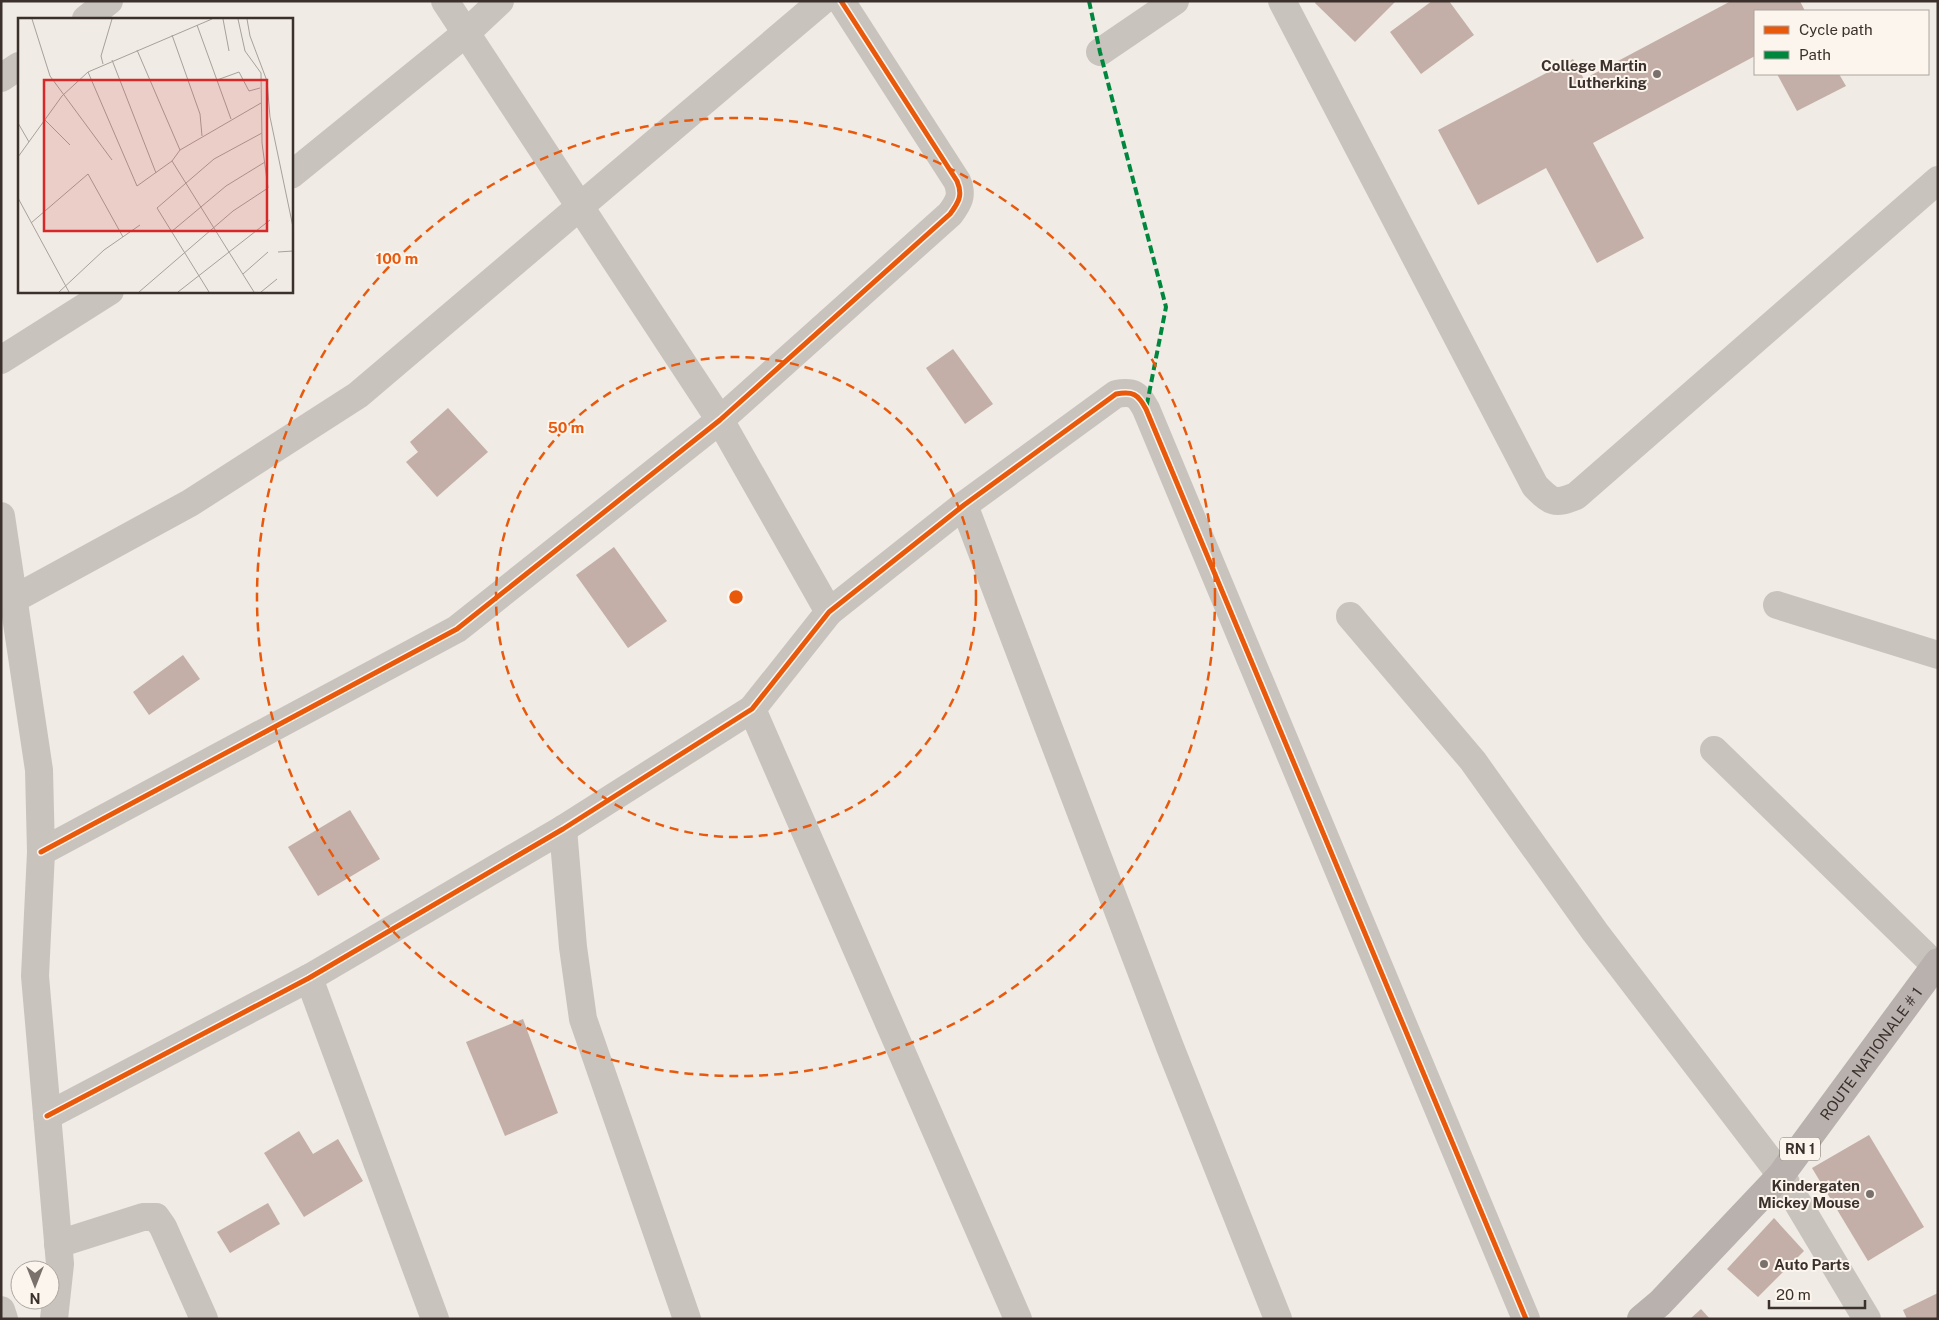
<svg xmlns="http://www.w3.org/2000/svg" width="1939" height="1320" viewBox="0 0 1939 1320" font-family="'Public Sans',sans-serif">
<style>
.building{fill:#c3afa7}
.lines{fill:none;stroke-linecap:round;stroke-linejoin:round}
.minor{stroke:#c9c3be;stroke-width:28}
.major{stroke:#b8b1ad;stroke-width:28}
.quiet{stroke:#00873e;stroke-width:4;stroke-dasharray:8 4;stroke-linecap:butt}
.cycleway-casing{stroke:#fbf5ee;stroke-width:8}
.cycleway{stroke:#e8590c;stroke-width:5}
.ring{fill:none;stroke:#e8590c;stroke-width:2.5;stroke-dasharray:9 6}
.poi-dot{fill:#7a716c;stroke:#fbf5ee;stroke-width:2}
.labels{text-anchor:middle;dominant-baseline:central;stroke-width:4;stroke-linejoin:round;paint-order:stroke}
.shield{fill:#fbf5ee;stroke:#756b66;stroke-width:1}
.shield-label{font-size:14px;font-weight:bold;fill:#3b302b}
.poi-label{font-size:15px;font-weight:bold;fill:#3b302b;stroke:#fbf5ee;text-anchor:end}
.street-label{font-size:15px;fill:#3b302b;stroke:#fbf5ee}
.inset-road{fill:none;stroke:#a8a09b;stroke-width:1}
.view{fill:#d62828;fill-opacity:0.15;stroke:#d62828;stroke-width:2.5}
.inset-edge{fill:none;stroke:#3b302b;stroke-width:2.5}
.centre{fill:#e8590c;stroke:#fbf5ee;stroke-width:2.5}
.ring-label{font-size:15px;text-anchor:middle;font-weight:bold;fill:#e8590c;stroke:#fbf5ee;stroke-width:4;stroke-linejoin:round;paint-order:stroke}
</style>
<rect width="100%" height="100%" fill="#f0ebe5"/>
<g class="building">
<path d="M1316,1h80l-41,41 -40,-39z"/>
<path d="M1432,1h17l25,34 -53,39 -31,-42z"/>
<path d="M1731,1h69l5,10h-50v45l-162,87 51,95 -47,25 -51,-95 -68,37 -40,-75 135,-71 11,20z"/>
<path d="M1777,74h62l7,12 -49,25z"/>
<path d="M953,349l40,55 -28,20 -39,-56z"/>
<path d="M448,408l40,44 -51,45 -31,-35 12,-10 -8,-10z"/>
<path d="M614,547l53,74 -39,27 -52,-73z"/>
<path d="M183,655l17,24 -51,36 -16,-23z"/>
<path d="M350,810l30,49 -62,37 -30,-49z"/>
<path d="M523,1019l35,94 -53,23 -39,-94z"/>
<path d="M299,1131l14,23 25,-15 25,42 -59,36 -40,-64z"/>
<path d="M1869,1135l55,92 -56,34 -56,-93z"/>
<path d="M268,1203l12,21 -50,29 -13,-21z"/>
<path d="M1774,1218l30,33 -46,46 -31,-28z"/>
<path d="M1938,1293v26h-31l-4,-9z"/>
<path d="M1701,1309l9,10h-20z"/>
</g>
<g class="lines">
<g class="minor">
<path d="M445,1l275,419 109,192"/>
<path d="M1282,1l253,485c16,16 19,19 41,10l362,-316"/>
<path d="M86,19l23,-18"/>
<path d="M1100,52l75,-51"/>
<path d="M1,78l18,-12"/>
<path d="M291,175l175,-142 34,-32"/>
<path d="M1,360l109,-69"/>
<path d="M964,505l206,542 108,272"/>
<path d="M1,516l38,254 2,82 -6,124 25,288 -6,55"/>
<path d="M14,599l176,-96 168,-108 464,-394"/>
<path d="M1777,605l161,50"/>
<path d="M1350,616l123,145 122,171 186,243 86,144"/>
<path d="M752,709l266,610"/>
<path d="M1714,750l221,215"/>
<path d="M563,829l10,118 10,72 104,300"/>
<path d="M41,852l416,-223 263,-209 230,-206c9,-12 13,-19 7,-33l-116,-180"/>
<path d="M309,978l126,341"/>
<path d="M47,1116l262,-138 254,-149 189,-120 77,-97 135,-107 152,-111c17,-3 22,0 30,15l380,910"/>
<path d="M58,1244l85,-27h13l7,10 41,92"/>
<path d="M1,1310l3,9"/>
</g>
<path class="major" id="s1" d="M1641,1319l19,-16 121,-128 157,-213"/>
<path class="quiet" d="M1089,1l11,51 66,255 -20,102"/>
<defs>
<g id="cycleway">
<path d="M41,852l416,-223 263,-209 230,-206c9,-12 13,-19 7,-33l-116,-180"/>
<path d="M47,1116l262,-138 254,-149 189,-120 77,-97 135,-107 152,-111c17,-3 22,0 30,15l380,910"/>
</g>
</defs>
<use href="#cycleway" class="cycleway-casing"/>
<use href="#cycleway" class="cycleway"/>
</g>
<g class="ring">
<circle cx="736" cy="597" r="240"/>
<circle cx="736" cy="597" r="479"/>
</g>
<g class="poi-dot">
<circle cx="1657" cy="74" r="5"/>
<circle cx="1870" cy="1194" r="5"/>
<circle cx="1764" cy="1264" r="5"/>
</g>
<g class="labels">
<rect class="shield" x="1780" y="1137.5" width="40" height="23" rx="4"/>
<g class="shield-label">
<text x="1800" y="1149">RN 1</text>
</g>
<g class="poi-label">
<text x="1647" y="65">College Martin<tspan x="1647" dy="17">Lutherking</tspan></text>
<text x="1860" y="1185">Kindergaten<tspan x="1860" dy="17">Mickey Mouse</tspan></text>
<text x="1774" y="1264" text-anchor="start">Auto Parts</text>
</g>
<g class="street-label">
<text stroke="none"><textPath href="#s1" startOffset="352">ROUTE NATIONALE # 1</textPath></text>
</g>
</g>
<g transform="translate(18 18)">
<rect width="275" height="275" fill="#f0ebe5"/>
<path class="inset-road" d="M14,1l18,57 62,84M205,1l6,32M229,1l3,17 17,45 3,36 23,110M179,7l34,94M154,17l28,79 2,22M119,32l43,100M94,42l44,113M85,46l-2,-8 11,-37M70,54l49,114 35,-25 8,-11 81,-47M199,62l22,-8 10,19 11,-3M27,102l25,25M0,105l11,19M0,139l44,-61 26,-24 124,-53M154,143l82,131M0,180l51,94M13,205l57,-49 35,63M153,214l55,-46 39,-24M260,234l15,-1M225,256l25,-22M41,274l45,-42 36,-25M121,274l94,-81 35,-23 -6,-45 -1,-70 -16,-22 -7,-32M160,274l92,-72M191,274l-52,-84 57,-49 48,-26M243,274l16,-13"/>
<path class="view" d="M26,62h223v151h-223z"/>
<rect width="275" height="275" class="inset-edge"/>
</g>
<circle cx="736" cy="597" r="8" class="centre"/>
<g class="ring-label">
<text x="397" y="264">100 m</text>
<text x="566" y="433">50 m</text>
</g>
<rect width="1939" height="1320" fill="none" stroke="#3b302b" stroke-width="5"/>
<rect x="1754" y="10" width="175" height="65" fill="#fbf5ee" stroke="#aea6a0"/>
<rect x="1764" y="26" width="25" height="8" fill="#e8590c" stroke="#aea6a0"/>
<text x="1799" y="35" font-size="15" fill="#3b302b">Cycle path</text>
<rect x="1764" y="51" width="25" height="8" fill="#00873e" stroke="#aea6a0"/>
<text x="1799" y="60" font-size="15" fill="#3b302b">Path</text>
<g transform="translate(35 1285) rotate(180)"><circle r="24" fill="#fbf5ee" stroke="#aea6a0"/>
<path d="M0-4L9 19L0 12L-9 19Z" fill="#7a716c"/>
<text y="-8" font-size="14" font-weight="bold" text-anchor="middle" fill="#3b302b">N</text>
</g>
<path d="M1769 1300v8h96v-8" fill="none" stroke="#3b302b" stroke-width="2.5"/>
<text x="1776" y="1300" font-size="15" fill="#3b302b" stroke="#fbf5ee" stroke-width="4" paint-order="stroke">20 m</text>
</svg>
